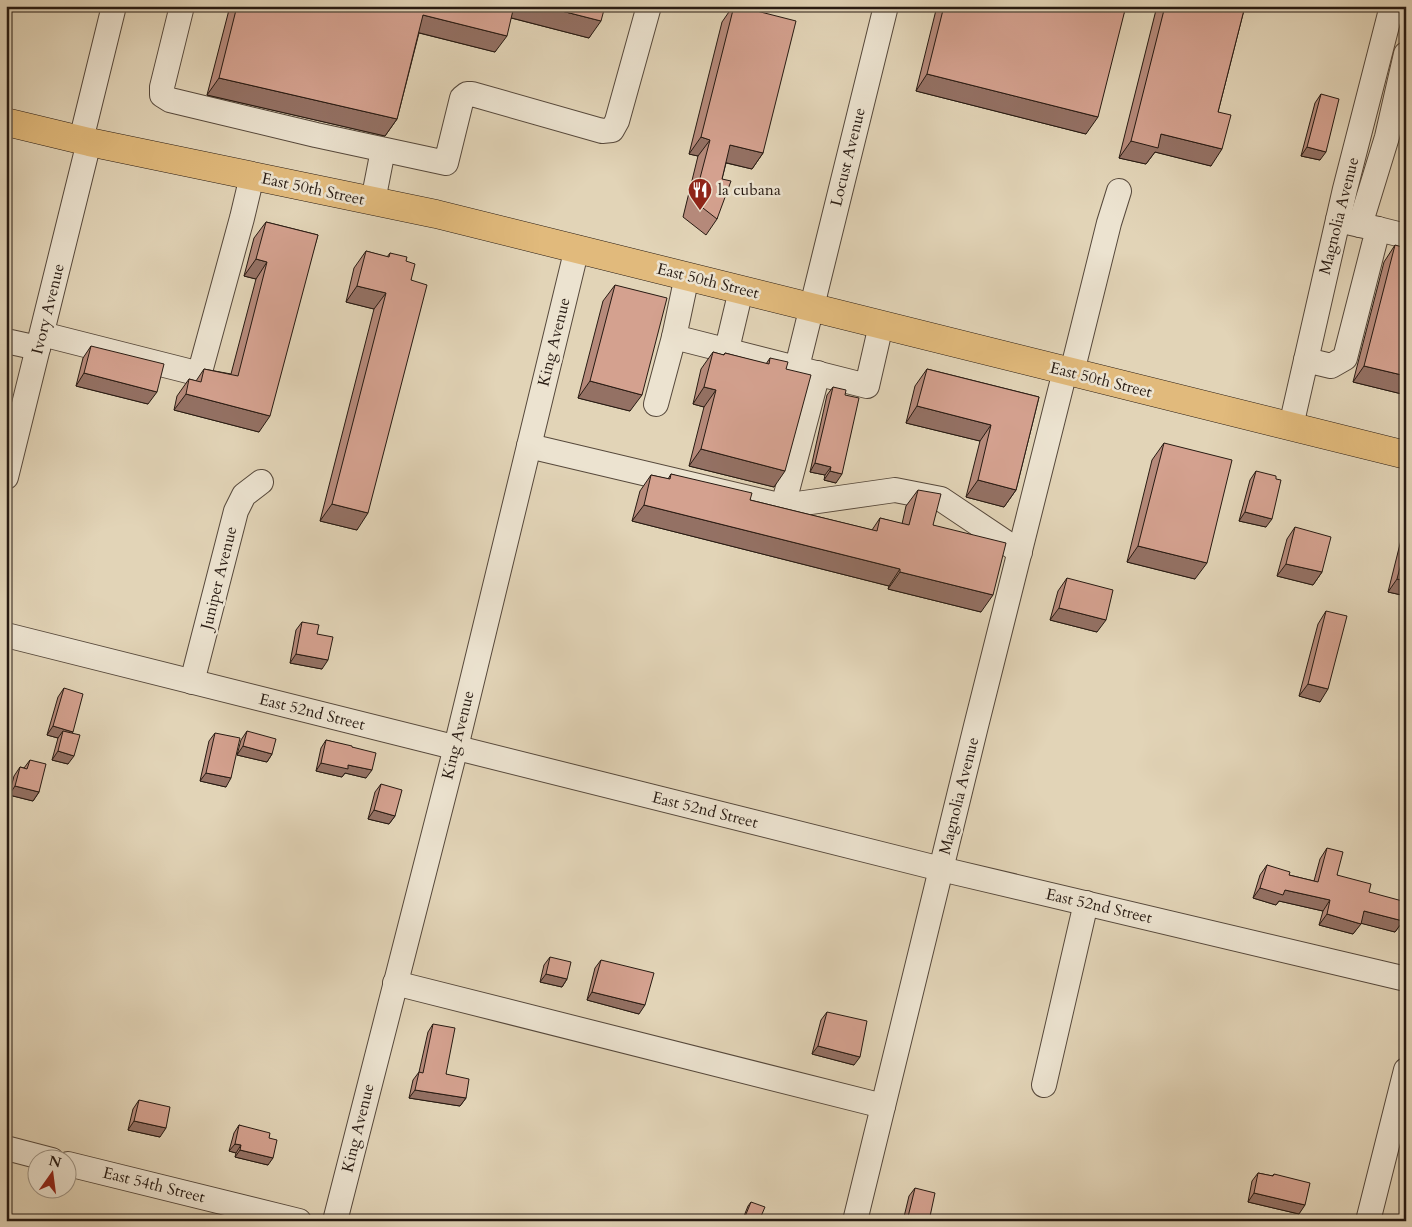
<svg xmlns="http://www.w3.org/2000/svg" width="1412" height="1227" viewBox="0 0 1412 1227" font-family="Cardo,serif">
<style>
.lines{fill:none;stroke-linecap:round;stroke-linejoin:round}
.minor-casing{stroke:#56483b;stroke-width:26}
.major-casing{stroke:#271a12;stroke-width:29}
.minor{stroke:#ece3d0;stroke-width:24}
.major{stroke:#e1ba7c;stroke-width:28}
.wall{fill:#b68a7b;stroke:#271a12}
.shaded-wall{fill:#947164;stroke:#271a12}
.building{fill:#d4a18f;stroke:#271a12}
.labels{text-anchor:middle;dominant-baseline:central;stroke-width:5;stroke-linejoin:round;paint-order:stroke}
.street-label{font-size:16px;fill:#271a12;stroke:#ece3d0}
.poi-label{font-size:16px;fill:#271a12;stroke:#ece3d0;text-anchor:start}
</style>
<rect width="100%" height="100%" fill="#e2d4b7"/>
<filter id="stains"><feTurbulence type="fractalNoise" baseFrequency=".004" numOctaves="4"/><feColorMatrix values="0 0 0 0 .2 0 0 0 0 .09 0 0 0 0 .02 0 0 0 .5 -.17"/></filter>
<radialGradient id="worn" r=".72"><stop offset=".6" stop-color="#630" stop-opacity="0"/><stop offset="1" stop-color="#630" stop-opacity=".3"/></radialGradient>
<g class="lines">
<defs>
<g id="minor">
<path d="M182,6l-20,81v8l8,5 146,35 130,28 16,-65 5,-4h5l130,37 10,-1 5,-9 32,-115"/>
<path d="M81,140l33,-134"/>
<path d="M373,201l10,-51"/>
<path d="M1360,225l27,-88 19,-83"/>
<path d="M1378,229l28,7"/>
<path d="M687,276l-13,61 193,49 14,-61"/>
<path d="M42,334l150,38 6,-1 3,-3 41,-150 10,-42"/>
<path d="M6,341l32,7"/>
<path d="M727,349l14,-59"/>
<path d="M1306,360l25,6 14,-8 33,-129 -40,-9"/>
<path d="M797,367l89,-361"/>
<path d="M1072,372l37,-149 10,-32"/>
<path d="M656,404l18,-67"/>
<path d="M1291,426l54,-237 47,-183"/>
<path d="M529,446l254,60 35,-133"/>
<path d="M6,477l83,-335"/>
<path d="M783,506l112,-16 46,9 79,53"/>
<path d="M6,635l935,234 465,110"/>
<path d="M192,682l44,-171 8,-16 17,-13"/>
<path d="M395,983l488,123"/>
<path d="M1044,1085l42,-182"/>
<path d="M6,1148l46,12"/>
<path d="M68,1164l231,57"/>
<path d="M335,1221l121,-474 121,-499"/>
<path d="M855,1221l121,-495 89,-355"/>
<path d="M1368,1221l38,-151"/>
</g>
<path id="major" d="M6,122l83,20 347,72 970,241"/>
</defs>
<use href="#minor" class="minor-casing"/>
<use href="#major" class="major-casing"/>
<use href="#minor" class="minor"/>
<use href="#major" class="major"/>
</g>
<g class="wall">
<path d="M230,6h375l-16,32 -78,-20 -16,34 -76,-19 -22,86 -12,17 -178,-41z"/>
<path d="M733,6l30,147 -11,16 -26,-6 -4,16 -5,40 -11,16 -23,-18 15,-61 -9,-2 33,-132z"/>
<path d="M937,6h189l-40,128 -170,-43z"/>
<path d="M1157,6h88l-27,106 -7,54 -56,-14 -9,12 -27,-6z"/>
<path d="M1321,94l-1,66 -19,-4 14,-53z"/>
<path d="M266,222l52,13 -59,197 -85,-22 3,-14 12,-17 7,2 8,-12 27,5 25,-95 -12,-3 10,-38z"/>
<path d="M1395,245l11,150 -53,-13 31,-120z"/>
<path d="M366,251l21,6 3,-4 16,8 5,19 -54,250 -37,-9 54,-212 -28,-7 8,-34z"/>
<path d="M615,285l15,126 -52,-13 25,-97z"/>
<path d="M91,346l57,58 -72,-18 7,-28z"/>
<path d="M713,352l10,3 2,-2 41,11 4,-6 16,11 -12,118 -85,-21 15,-59 -11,-3 8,-35z"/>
<path d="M927,369l112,28 -23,93 -12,17 -38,-10 14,-56 -74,-18 9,-37z"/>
<path d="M833,387l12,8 -9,88 -12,-3 1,-5 -15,-3 17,-77z"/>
<path d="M1164,443l31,136 -68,-17 25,-102z"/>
<path d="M1256,471l10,56 -27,-6 11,-41z"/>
<path d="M671,474l79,26 122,30 8,-12 22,6 4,-18 12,-16 15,35 48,87 -93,-23 1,-3 -257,-65 8,-30 11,-16 17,4z"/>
<path d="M1295,527l27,45 -9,13 -36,-9 10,-37z"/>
<path d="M1406,528v68l-18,-4 15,-60z"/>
<path d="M1067,578l30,54 -47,-12 8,-29z"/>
<path d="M1326,611l-6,91 -21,-6 19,-72z"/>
<path d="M302,622l15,12 5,35 -32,-6 6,-33z"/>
<path d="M64,688l8,45 -4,31 -16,-4 6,-22 -11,-3 11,-38z"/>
<path d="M247,731l25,23 -5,8 -30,-7 4,-15z"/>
<path d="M215,733l11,54 -26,-6 9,-40z"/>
<path d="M326,740l26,7 14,31 -21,-5 -3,4 -26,-6 5,-23z"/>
<path d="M30,760l9,32 -6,9 -24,-6 5,-19 6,-9 4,1z"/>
<path d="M381,784l14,32 -6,8 -21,-5 7,-27z"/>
<path d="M1327,848l10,27 32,17 34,29 -8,11 -34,-9 -8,11 -34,-9 4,-14 -44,-10 -3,4 -23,-7 7,-23 7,-10 22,10 25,6 6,-22z"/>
<path d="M550,957l17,22 -5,8 -22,-5 4,-17z"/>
<path d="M601,960l38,54 -52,-14 8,-32z"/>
<path d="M827,1012l27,53 -42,-11 9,-34z"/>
<path d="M433,1024l13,50 20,24 -6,8 -51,-8 4,-18 6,-8 9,-40z"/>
<path d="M139,1100l21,37 -32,-7 5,-21z"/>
<path d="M239,1125l30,13 -1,27 -33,-8 1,-4 -7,-2 5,-18z"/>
<path d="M1258,1173l14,3 2,-2 25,40 -51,-12 4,-21z"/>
<path d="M915,1188l14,33h-26l6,-25z"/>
<path d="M751,1202l8,19h-17l6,-15z"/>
</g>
<g class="shaded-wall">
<path d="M511,6h31l59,15 -12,17 -85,-22z"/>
<path d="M423,15l84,21 -12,16 -83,-21z"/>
<path d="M927,74l171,43 -12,17 -170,-43z"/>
<path d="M219,78l178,41 -12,17 -178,-41z"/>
<path d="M1161,134l61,15 -11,17 -56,-14 -9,12 -27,-6 12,-17z"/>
<path d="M701,137l9,3 -12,16 -9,-2z"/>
<path d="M730,145l33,8 -11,16 -33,-8z"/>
<path d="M1307,147l19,5 -6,8 -19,-4z"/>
<path d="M256,259l11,3 -11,17 -12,-3z"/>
<path d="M357,286l29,7 -12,16 -28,-7z"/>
<path d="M1364,366l42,10v19l-53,-13z"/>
<path d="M84,373l73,19 -9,12 -72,-18z"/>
<path d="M590,381l52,14 -12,16 -52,-13z"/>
<path d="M704,387l12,3 -12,17 -11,-3z"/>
<path d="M186,394l84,22 -11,16 -85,-22z"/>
<path d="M917,406l74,19 -11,16 -74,-18z"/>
<path d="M701,449l84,22 -11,16 -85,-21z"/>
<path d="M815,463l16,4 -6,8 -15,-3z"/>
<path d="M830,471l12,3 -6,9 -12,-3z"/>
<path d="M978,480l38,10 -12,17 -38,-10z"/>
<path d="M332,504l36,9 -11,17 -37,-9z"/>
<path d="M644,505l256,64 -11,17 -257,-65z"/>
<path d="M1245,512l27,7 -6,8 -27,-6z"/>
<path d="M1138,546l69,17 -12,16 -68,-17z"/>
<path d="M1286,564l36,8 -9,13 -36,-9z"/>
<path d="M900,572l93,23 -12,17 -93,-23z"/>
<path d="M1397,579l9,2v15l-18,-4z"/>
<path d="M1059,608l47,12 -9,12 -47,-12z"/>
<path d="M296,654l32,6 -6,9 -32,-6z"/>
<path d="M1308,684l20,5 -8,13 -21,-6z"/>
<path d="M53,726l20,6 -6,8 -4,-9 -5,7 -11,-3z"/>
<path d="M243,746l29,8 -5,8 -30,-7z"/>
<path d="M58,751l16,5 -6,8 -16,-4z"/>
<path d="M321,763l27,2 24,5 -6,8 -21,-5 -3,4 -26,-6z"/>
<path d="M206,773l25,5 -5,9 -26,-6z"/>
<path d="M15,786l24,6 -6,9 -24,-6z"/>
<path d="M374,810l21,6 -6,8 -21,-5z"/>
<path d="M1260,888l25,2 45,10 -7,11 -44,-10 -3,4 -23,-7z"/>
<path d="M1364,911l39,10 -8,11 -39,-10z"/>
<path d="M1327,914l34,10 -8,10 -34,-9z"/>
<path d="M546,974l21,5 -5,8 -22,-5z"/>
<path d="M592,992l53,13 -6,9 -52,-14z"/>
<path d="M818,1046l42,11 -6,8 -42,-11z"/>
<path d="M415,1090l51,8 -6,8 -51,-8z"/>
<path d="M134,1121l32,7 -6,9 -32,-7z"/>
<path d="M235,1144l6,1 -5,8 -7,-2z"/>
<path d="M240,1150l33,8 -5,7 -33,-8z"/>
<path d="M1254,1193l51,12 -6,9 -51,-12z"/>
</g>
<g class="building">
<path d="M237,6h277l-7,30 -84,-21 -26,104 -178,-41z"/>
<path d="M542,6h63l-4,15z"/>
<path d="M734,6h3l59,15 -33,132 -33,-8 -8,34 9,2 -14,38 -23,-18 16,-61 -9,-3z"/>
<path d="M944,6h182l-28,111 -171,-43z"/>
<path d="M1165,6h80l-27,106 13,3 -9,34 -61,-15 -3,14 -27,-7z"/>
<path d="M1321,94l18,5 -13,53 -19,-5z"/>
<path d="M266,222l52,13 -48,181 -84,-22 3,-15 12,3 3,-13 34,7 29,-114 -11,-3z"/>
<path d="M1395,245l11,3v128l-42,-10z"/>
<path d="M366,251l23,6 1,-4 17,4 -1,4 9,3 -4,16 16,5 -59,228 -36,-9 54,-211 -29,-7z"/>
<path d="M615,285l52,13 -25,97 -52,-14z"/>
<path d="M91,346l73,18 -7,28 -73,-19z"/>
<path d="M713,352l11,3 1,-2 44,11 1,-6 18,4 -2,7 25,6 -26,96 -84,-22 15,-59 -12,-3z"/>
<path d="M927,369l112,28 -23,93 -38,-10 13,-55 -74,-19z"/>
<path d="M833,387l13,3 -1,5 14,3 -17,76 -12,-3 1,-4 -16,-4z"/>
<path d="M1164,443l68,17 -25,103 -69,-17z"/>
<path d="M1256,471l20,5v3l5,1 -9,39 -27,-7z"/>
<path d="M671,474l81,19 -2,7 127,31 3,-13 29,7 9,-35 23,4 -8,31 73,18 -13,52 -93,-23v-3l-256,-64 7,-30 19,4z"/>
<path d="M1295,527l36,10 -9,35 -36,-8z"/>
<path d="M1406,545v36l-9,-2z"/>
<path d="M1067,578l46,12 -7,30 -47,-12z"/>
<path d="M1326,611l21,5 -19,73 -20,-5z"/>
<path d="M302,622l17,3 -2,9 16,3 -5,23 -32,-6z"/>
<path d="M64,688l19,6 -10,38 -20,-6z"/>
<path d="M63,731l17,4 -6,21 -16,-5z"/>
<path d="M247,731l29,8 -4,15 -29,-8z"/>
<path d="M215,733l25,5 -9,40 -25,-5z"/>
<path d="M326,740l26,6v1l24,6 -4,17 -24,-5v4l-27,-6z"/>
<path d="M30,760l16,4 -7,28 -24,-6 5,-19 7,2z"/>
<path d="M381,784l21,6 -7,26 -21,-6z"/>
<path d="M1327,848l16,4 -6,23 34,9 -2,8 37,10v7l-3,12 -39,-10 -3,13 -34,-10 3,-14 -45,-10 -2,5 -23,-7 7,-23 23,7 -1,3 29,7z"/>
<path d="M550,957l21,5 -4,17 -21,-5z"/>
<path d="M601,960l53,13 -9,32 -53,-13z"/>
<path d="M827,1012l40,9 -7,36 -42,-11z"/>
<path d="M433,1024l22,4 -9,46 23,5 -3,19 -51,-8 4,-18 4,1z"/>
<path d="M139,1100l31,7 -4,21 -32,-7z"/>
<path d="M239,1125l31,8 -1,5 8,2 -4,18 -33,-8 1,-5 -6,-1z"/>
<path d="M1258,1173l15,3 1,-2 36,9 -5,22 -51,-12z"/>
<path d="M915,1188l20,5 -6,28h-22z"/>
<path d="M751,1202l14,5 -6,14h-11l-4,-2z"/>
<path d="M96,1217l17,4h-18z"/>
</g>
<defs>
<symbol id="restaurant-pin" viewBox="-11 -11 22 30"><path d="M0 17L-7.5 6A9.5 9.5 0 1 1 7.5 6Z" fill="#8f2418" stroke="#ece3d0"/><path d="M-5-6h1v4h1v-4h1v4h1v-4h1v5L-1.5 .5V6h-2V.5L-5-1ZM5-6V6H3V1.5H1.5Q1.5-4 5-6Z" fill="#fff"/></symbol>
</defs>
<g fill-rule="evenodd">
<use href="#restaurant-pin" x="686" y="176" width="28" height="38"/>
</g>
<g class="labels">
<g class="street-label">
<text transform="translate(848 157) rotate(-76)">Locust Avenue</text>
<text transform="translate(313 189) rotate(12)">East 50th Street</text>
<text transform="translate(1339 216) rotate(-76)">Magnolia Avenue</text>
<text transform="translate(708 281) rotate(14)">East 50th Street</text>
<text transform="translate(48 309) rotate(-76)">Ivory Avenue</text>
<text transform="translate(554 342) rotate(-76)">King Avenue</text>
<text transform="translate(1101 380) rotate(14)">East 50th Street</text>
<text transform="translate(219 578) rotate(-76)">Juniper Avenue</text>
<text transform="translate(312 712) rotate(14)">East 52nd Street</text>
<text transform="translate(458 735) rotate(-76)">King Avenue</text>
<text transform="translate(959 796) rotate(-76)">Magnolia Avenue</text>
<text transform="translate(705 810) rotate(14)">East 52nd Street</text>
<text transform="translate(1099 906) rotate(13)">East 52nd Street</text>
<text transform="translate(358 1128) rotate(-76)">King Avenue</text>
<text transform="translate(154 1185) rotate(14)">East 54th Street</text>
</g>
<g class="poi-label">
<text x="718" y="190">la cubana</text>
</g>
</g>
<rect width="1412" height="1227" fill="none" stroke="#e2d4b7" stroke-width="25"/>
<rect x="8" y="8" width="1397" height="1212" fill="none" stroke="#271a12" stroke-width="2.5"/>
<rect x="12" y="12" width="1387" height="1202" fill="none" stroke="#271a12"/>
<g transform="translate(52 1174) rotate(14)"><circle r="24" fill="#ece3d0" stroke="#9d9384"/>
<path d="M0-4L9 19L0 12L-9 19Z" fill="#8f2418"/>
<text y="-8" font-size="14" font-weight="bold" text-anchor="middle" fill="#271a12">N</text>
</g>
<rect width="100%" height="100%" filter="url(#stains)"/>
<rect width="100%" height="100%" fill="url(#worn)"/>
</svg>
